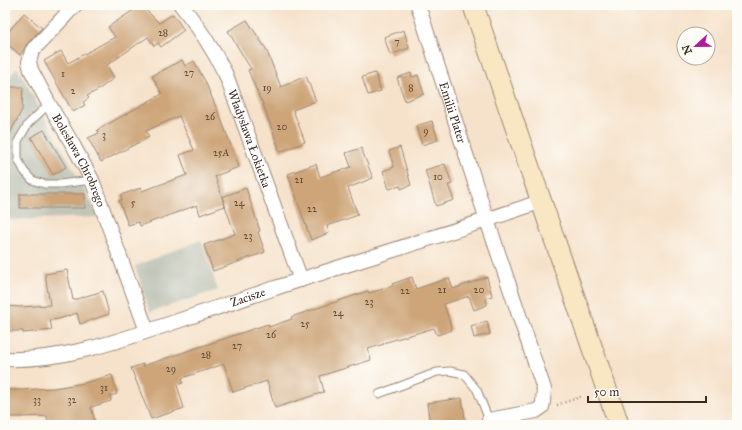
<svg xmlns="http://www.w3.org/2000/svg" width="742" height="430" viewBox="0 0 742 430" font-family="'IM FELL Great Primer',serif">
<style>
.industrial{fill:#c2c6b9}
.building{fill:#cea579}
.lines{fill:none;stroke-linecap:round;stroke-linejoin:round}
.lane-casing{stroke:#988674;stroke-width:9}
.street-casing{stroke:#988674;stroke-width:16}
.secondary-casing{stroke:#988674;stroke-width:22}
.path{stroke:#988674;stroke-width:2.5;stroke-dasharray:1 3;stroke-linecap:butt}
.lane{stroke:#fff;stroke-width:7}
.street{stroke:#fff;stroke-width:14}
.secondary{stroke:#f9e7c3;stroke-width:20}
.labels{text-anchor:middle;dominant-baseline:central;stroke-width:3;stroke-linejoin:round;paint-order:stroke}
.number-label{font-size:10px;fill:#604935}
.street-label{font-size:12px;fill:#3b2a1e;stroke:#fdfcf7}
</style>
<rect width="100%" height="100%" fill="#fdfcf7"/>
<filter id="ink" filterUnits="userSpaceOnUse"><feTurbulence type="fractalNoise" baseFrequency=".025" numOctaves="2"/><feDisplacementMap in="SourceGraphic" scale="8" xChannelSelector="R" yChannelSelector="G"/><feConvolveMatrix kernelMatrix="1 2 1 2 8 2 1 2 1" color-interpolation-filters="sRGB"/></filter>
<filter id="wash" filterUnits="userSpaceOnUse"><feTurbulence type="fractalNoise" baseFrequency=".012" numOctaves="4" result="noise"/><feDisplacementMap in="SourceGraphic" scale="16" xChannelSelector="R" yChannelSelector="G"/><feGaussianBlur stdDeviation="0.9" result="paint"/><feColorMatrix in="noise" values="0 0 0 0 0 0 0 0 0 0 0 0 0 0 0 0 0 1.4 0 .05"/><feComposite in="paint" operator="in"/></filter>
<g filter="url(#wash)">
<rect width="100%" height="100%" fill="#f6e2cb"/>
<g class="industrial">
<path d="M17,67l43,78 39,72 -94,3v-137z"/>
<path d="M201,240l17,50 -68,22 -15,-46z"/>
</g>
<g id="blocks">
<g class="building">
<path d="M141,5l18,18 14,-9 11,16 -23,17 -3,-4 -4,3 -6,-9 -41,28 7,13 -16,12 -11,6 2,2 -6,4 2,3 -12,7 -29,-51 17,-10 7,12 47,-26 -7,-10z"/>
<path d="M24,13l18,15 -16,17 -3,6 -3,4 -15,-13v-6z"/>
<path d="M247,20l19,29 15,38 25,-11 10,25 -23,9 12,32 -25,10 -18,-51h-1l-13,-31 3,-1 -23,-38z"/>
<path d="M404,30l5,18 -19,7 -6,-18z"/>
<path d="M182,60l3,6 9,-5 11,20 18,43 16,43 -24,9 10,30 -25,9 -3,-10 -57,21 -1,-4 -11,3 -9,-25h3l-1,-5 20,-7 1,3 45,-16 -7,-20 14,-5 -15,-34 -33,15 3,6 -48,25 -13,-24 11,-5 -2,-3 65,-36 -10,-18z"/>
<path d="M375,73l6,18 -13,4 -6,-18z"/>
<path d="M411,73l1,4 6,-2 6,19 -19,7 -8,-23z"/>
<path d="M8,87h15l-1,23 -17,33v-28l3,-5z"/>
<path d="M432,121l6,19 -16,5 -6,-19z"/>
<path d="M44,130l22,37 -13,8 -22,-38z"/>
<path d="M400,147l11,38 -10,4 -1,-3 -11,3 -6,-18 11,-4 -5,-16z"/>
<path d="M361,148l12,30 -25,10 10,27 -31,11 2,7 -18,7 -23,-66 28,-10 4,13 31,-10 -5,-14z"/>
<path d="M445,164l7,20 -4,1 6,15 -18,6 -11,-36z"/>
<path d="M246,188l14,43 -2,1 7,20 -52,19 -9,-26 31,-11 -13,-37z"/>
<rect x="20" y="194" width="65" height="14"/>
<path d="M67,270l6,30 30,-9 6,23 -29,10 -3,-11 -18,6 -9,1 2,10 -29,3v-2h-18l1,-25 14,1 30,-2 -5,-31z"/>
<path d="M412,277l4,12 33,-11 4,11 34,-12 5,19 -6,2 1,7 -13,5 -5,-14 -25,8 8,26 -15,5 -3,-7 -51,15 1,1 -16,5 3,11 -51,16 4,16 -49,16 -8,-27 -34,11 -9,-28 -42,14 1,5 -6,2 7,23 -33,11 -20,-51 12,-4v2l125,-42 1,3 23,-8 -1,-2 77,-26 1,2 24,-7 -1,-2z"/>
<path d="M487,321l3,13 -16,4 -3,-12z"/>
<path d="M112,375l5,19 -7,2 1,5 -20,6 5,18h-48l-1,-9 -26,1h-16v-27h15l34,-2 31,-5z"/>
<path d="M462,398l4,27h-36l-3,-22z"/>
</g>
</g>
</g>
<g filter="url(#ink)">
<use href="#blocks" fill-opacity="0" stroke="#988674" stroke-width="1"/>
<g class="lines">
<defs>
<g id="lane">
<path d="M49,104l-21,20 -10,17v18l6,12 8,9 12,4h16l32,-4"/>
<path d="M379,394l58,-22 13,-1 14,3 13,16 12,30v3"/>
</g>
<g id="street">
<path id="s1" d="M75,5l-43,46 -3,11 2,8 18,34 24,41 19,35 55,151"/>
<path id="s2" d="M181,5c17,21 32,44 44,68 4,9 7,19 11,29l65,178"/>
<path id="s3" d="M418,5l69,215 57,169 -1,13 -1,5 -6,4 -47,9"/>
<path id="s4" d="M5,359c54,2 108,-16 158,-33 36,-12 71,-24 106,-36 91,-30 182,-57 273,-89"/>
</g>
<path id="secondary" d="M473,5l146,420"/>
</defs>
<use href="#lane" class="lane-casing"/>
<use href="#street" class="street-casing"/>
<use href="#secondary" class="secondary-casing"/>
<path class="path" d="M557,405l26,-9"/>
<use href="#lane" class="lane"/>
<use href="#street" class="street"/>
<use href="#secondary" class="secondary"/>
</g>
</g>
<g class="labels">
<g class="number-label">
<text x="163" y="33">28</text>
<text x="397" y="42">7</text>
<text x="189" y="73">27</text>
<text x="63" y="74">1</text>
<text x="267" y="88">19</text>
<text x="411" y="88">8</text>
<text x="73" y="91">2</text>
<text x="210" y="117">26</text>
<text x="282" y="127">20</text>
<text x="426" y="131">9</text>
<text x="104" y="135">3</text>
<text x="221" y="153">25A</text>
<text x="438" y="177">10</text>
<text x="299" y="180">21</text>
<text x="133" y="203">5</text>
<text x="239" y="203">24</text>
<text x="312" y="209">22</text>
<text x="248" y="236">23</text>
<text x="442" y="290">21</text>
<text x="479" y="290">20</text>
<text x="405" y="291">22</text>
<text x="369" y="302">23</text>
<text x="338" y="313">24</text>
<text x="305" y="324">25</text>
<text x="271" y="335">26</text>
<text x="237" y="346">27</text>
<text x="206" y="355">28</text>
<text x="171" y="369">29</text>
<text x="104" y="388">31</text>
<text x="37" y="400">33</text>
<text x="72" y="400">32</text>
</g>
<g class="street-label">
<text stroke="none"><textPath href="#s3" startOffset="113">Emilii Plater</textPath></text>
<text stroke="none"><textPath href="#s2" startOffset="151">Władysława Łokietka</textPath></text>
<text stroke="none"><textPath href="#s1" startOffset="185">Bolesława Chrobrego</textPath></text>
<text stroke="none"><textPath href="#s4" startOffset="252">Zacisze</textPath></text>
</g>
</g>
<rect width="742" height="430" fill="none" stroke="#fdfcf7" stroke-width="20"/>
<g transform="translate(696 46) rotate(248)"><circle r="19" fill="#fdfcf7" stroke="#afa8a0"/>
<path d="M0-3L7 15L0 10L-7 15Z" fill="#b5179e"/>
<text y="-6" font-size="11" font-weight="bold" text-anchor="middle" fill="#3b2a1e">N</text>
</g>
<path d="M588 396v6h118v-6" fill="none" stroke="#3b2a1e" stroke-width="2"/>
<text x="594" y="396" font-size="12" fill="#3b2a1e" stroke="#fdfcf7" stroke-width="3" paint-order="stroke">50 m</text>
</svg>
